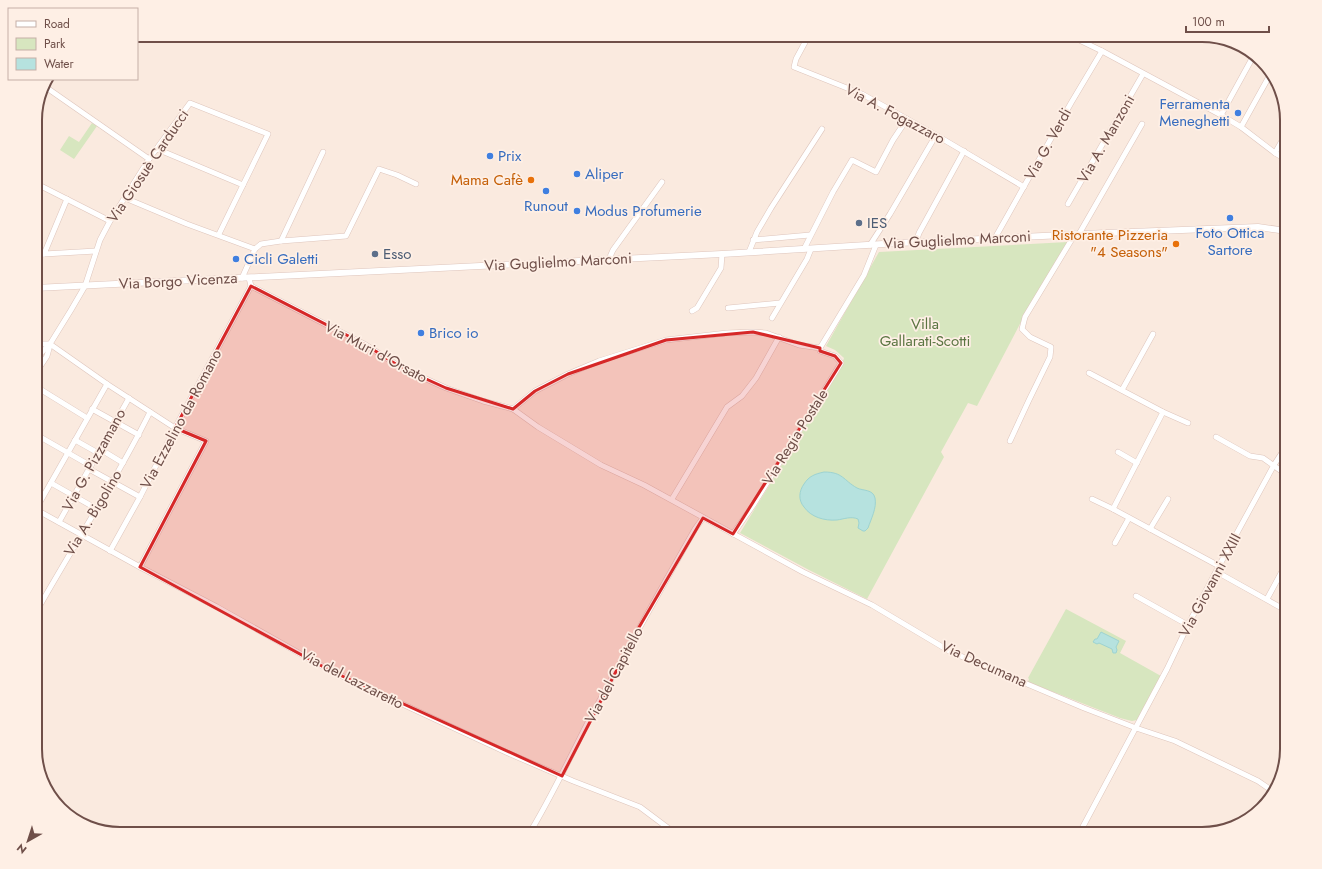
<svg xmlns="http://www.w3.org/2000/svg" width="1322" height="869" viewBox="0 0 1322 869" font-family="Jost,sans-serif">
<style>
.green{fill:#d7e6bf}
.water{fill:#b6e2df;stroke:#9dd3d1}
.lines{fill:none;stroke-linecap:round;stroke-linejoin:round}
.minor-casing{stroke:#dec5bc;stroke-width:6}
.tertiary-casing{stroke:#dec5bc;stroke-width:7}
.minor{stroke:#fff;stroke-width:5}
.tertiary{stroke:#fff;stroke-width:6}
.marked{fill:#d62828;fill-opacity:0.2;stroke:#d62828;stroke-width:3;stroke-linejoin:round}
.shop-dot{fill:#3f7fe0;stroke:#feefe5;stroke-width:1.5}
.food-dot{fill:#e8710a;stroke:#feefe5;stroke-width:1.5}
.service-dot{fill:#5c6f8a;stroke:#feefe5;stroke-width:1.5}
.labels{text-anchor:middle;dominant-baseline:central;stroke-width:3.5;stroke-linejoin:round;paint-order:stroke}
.shop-label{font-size:15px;fill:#366cbe;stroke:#feefe5;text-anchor:start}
.street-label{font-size:15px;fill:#6f4f49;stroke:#feefe5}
.food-label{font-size:15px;fill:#c56008;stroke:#feefe5;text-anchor:end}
.service-label{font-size:15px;fill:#4e5e75;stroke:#feefe5;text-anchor:start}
.park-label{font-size:15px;fill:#5b7542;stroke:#feefe5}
.rim{fill:none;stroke:#6f4f49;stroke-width:2}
</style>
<rect width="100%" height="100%" fill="#faeadf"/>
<g class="green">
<path d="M92,123l5,3 -23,33 -14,-9 9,-14 10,6z"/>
<path d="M1068,242l-46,78 -45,86 -9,-3 -27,49 3,5 -77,142 -58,-29 -69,-37 100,-163 4,-12 -9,-8 -9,-4 53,-94z"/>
<path d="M1066,609l60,32 -6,12 41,23 -24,44 -5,1 -12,-3 -92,-36 1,-3 -1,-1z"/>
</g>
<g class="water">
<path d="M824,472c19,0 19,8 33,16 6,3 16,1 18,10 2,10 -4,21 -7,30l-3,3h-2l-5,-3 1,-5 -1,-4c-7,-3 -14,0 -21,1 -13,1 -26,-3 -33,-13 -6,-7 -5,-16 0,-23 5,-8 11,-10 20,-12z"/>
<path d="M1101,632l18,9 -3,6 1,3 -1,3h-3l-1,-4 -13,-6 -2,1 -4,-2 2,-3h2z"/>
</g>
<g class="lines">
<defs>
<g id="minor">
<path d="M809,35l-13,24 -2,8 68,27 74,41 88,52"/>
<path d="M1069,35l33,16 119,64 20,12 34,26 12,7"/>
<path d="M47,88l102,71"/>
<path d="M1221,115l33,-60"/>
<path d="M1241,127l30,-54"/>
<path d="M157,149l86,36"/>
<path d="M1275,153l12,-21"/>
<path d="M35,183l75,38"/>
<path d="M125,198l62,26 68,25 -13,29"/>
<path d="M67,199l-23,55 52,-3"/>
<path d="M1068,204l75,-130"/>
<path d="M1079,234l63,-110"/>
<path d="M995,238l76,-135 31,-52"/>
<path d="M753,240l57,-5"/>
<path d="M281,241l42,-89"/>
<path d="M916,242l3,-9 45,-82"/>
<path d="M870,245l20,-31 46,-79"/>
<path d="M255,249l6,-5 20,-3 65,-5 33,-67 18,6 19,9"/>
<path d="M804,249l29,-57 19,-32 24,12 17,-32 14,-21"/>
<path d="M749,252l8,-20 14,-24 51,-79"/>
<path d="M35,255l9,-1"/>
<path d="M609,259l4,-9 49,-68"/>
<path d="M249,278l2,8 115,59 36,23 44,20 37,13 30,8 25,18 63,38 43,20 159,87 69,33 79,47 133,56 52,20 39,13 83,40 16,11"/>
<path d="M728,308l52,-5"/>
<path d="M692,311l5,-3 24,-40 1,-14"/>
<path d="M772,318l35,-59 4,-10"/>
<path d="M35,344h15l57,40 68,44 31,13 -66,126"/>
<path d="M35,363l7,-11 8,-8 21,-34 14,-24 15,-46 10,-19 39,-62 41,-56 78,31 -49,100"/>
<path d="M1089,373l74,39 -50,97 106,57"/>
<path d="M35,374l12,-18 3,-11"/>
<path d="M35,386l52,32"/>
<path d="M1122,390l31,-56"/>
<path d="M92,409l47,26"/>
<path d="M513,409l22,-18 33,-17 31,-13 67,-21 61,-7 26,-1 13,1 33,12 21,3"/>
<path d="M1163,412l25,11"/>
<path d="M35,434l56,32"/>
<path d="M1216,437l34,19 13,2 24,17"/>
<path d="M75,440l23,13"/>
<path d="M1010,441l19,-41 21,-43 1,-10 -21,-10 -8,-8 3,-12 50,-83"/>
<path d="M100,449l23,14"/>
<path d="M1118,452l19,11"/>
<path d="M89,469l51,28"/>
<path d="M51,483l46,26"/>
<path d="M672,499l55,-92 15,-11 14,-18 23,-41"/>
<path d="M1092,499l21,10"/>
<path d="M35,509l105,58 77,40 114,64 177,82 65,28 67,26 36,27"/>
<path d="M36,509l71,-125"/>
<path d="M59,522l70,-124"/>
<path d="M1150,529l18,-30"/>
<path d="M733,534l21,-30 87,-141 -6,-7 -15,-5v-3l44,-73 12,-30"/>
<path d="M1115,543l14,-25"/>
<path d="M110,551l30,-54 35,-69 76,-142"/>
<path d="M1217,572l70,39"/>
<path d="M1136,596l52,29"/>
<path d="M1267,599l20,-37"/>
<path d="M35,614c38,-68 81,-133 115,-202"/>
<path d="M529,834c20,-33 37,-68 54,-102 36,-69 74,-136 112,-203l8,-11"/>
<path d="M1079,834l88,-165 21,-44 31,-59 55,-101 13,-20"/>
</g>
<path id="tertiary" d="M35,288l687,-34 177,-11 207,-10 152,-6 29,4"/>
</defs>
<use href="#minor" class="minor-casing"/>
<use href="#tertiary" class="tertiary-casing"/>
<use href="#minor" class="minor"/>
<use href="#tertiary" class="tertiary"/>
</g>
<path class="marked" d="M251,286l115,59 36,23 44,20 67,21 22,-18 33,-17 98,-34 87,-8 67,16v3l15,5 6,7 -108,171 -30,-16 -65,111 -76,147 -231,-105 -191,-104 66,-126 -31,-13z"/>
<g class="shop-dot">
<circle cx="1238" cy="113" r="4"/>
<circle cx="490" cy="156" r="4"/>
<circle cx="577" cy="174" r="4"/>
<circle cx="546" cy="191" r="4"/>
<circle cx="577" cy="211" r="4"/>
<circle cx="1230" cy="218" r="4"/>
<circle cx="236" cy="259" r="4"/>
<circle cx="421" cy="333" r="4"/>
</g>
<g class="food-dot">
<circle cx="531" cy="180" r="4"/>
<circle cx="1176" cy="244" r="4"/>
</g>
<g class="service-dot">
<circle cx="859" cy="223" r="4"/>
<circle cx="375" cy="254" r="4"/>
</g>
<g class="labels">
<g class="shop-label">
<text x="1230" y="104" text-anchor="end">Ferramenta<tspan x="1230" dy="17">Meneghetti</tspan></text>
<text x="498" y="156">Prix</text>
<text x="585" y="174">Aliper</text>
<text x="546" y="206" text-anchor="middle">Runout</text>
<text x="585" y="211">Modus Profumerie</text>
<text x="1230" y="233" text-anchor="middle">Foto Ottica<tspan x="1230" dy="17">Sartore</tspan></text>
<text x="244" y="259">Cicli Galetti</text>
<text x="429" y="333">Brico io</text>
</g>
<g class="street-label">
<text transform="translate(895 114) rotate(28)">Via A. Fogazzaro</text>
<text transform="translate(1106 139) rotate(-60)">Via A. Manzoni</text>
<text transform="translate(1048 144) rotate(-61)">Via G. Verdi</text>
<text transform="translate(148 166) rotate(-56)">Via Giosuè Carducci</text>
<text transform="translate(957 240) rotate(-3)">Via Guglielmo Marconi</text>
<text transform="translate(558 262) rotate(-3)">Via Guglielmo Marconi</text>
<text transform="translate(178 281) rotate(-3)">Via Borgo Vicenza</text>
<text transform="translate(376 352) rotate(28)">Via Muri d'Orsato</text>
<text transform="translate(181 419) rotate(-62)">Via Ezzelino da Romano</text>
<text transform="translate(795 437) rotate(-58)">Via Regia Postale</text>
<text transform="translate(94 460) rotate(-61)">Via G. Pizzamano</text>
<text transform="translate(93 513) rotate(-59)">Via A. Bigolino</text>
<text transform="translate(1210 585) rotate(-62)">Via Giovanni XXIII</text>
<text transform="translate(984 664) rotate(24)">Via Decumana</text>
<text transform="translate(614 675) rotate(-62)">Via del Capitello</text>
<text transform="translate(352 679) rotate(27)">Via del Lazzaretto</text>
</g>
<g class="food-label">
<text x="523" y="180">Mama Cafè</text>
<text x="1168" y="235">Ristorante Pizzeria<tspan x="1168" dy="17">"4 Seasons"</tspan></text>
</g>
<g class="service-label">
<text x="867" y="223">IES</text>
<text x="383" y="254">Esso</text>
</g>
<g class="park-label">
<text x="925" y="324">Villa<tspan x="925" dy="17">Gallarati-Scotti</tspan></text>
</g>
</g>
<path d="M0 0H1322V869H0ZM120 42H1202A78 78 0 0 1 1280 120V749A78 78 0 0 1 1202 827H120A78 78 0 0 1 42 749V120A78 78 0 0 1 120 42Z" fill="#feefe5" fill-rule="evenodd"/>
<path class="rim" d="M120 42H1202A78 78 0 0 1 1280 120V749A78 78 0 0 1 1202 827H120A78 78 0 0 1 42 749V120A78 78 0 0 1 120 42Z"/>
<rect x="8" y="8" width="130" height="72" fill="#feefe5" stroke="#c5afa7"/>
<rect x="16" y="21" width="20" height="6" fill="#ffffff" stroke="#c5afa7"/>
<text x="44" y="28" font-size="12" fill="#6f4f49">Road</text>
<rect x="16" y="38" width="20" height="12" fill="#d7e6bf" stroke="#c5afa7"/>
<text x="44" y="48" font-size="12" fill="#6f4f49">Park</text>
<rect x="16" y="58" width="20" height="12" fill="#b6e2df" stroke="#c5afa7"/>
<text x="44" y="68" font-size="12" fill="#6f4f49">Water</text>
<g transform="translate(28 841) rotate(219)" stroke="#feefe5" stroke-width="3" paint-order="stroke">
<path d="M0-3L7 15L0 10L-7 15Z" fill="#6f4f49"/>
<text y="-6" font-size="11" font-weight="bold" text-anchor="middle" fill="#6f4f49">N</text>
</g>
<path d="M1186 26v6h83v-6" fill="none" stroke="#6f4f49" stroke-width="2"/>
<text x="1192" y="26" font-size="12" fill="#6f4f49" stroke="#feefe5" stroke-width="3" paint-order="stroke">100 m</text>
</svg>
